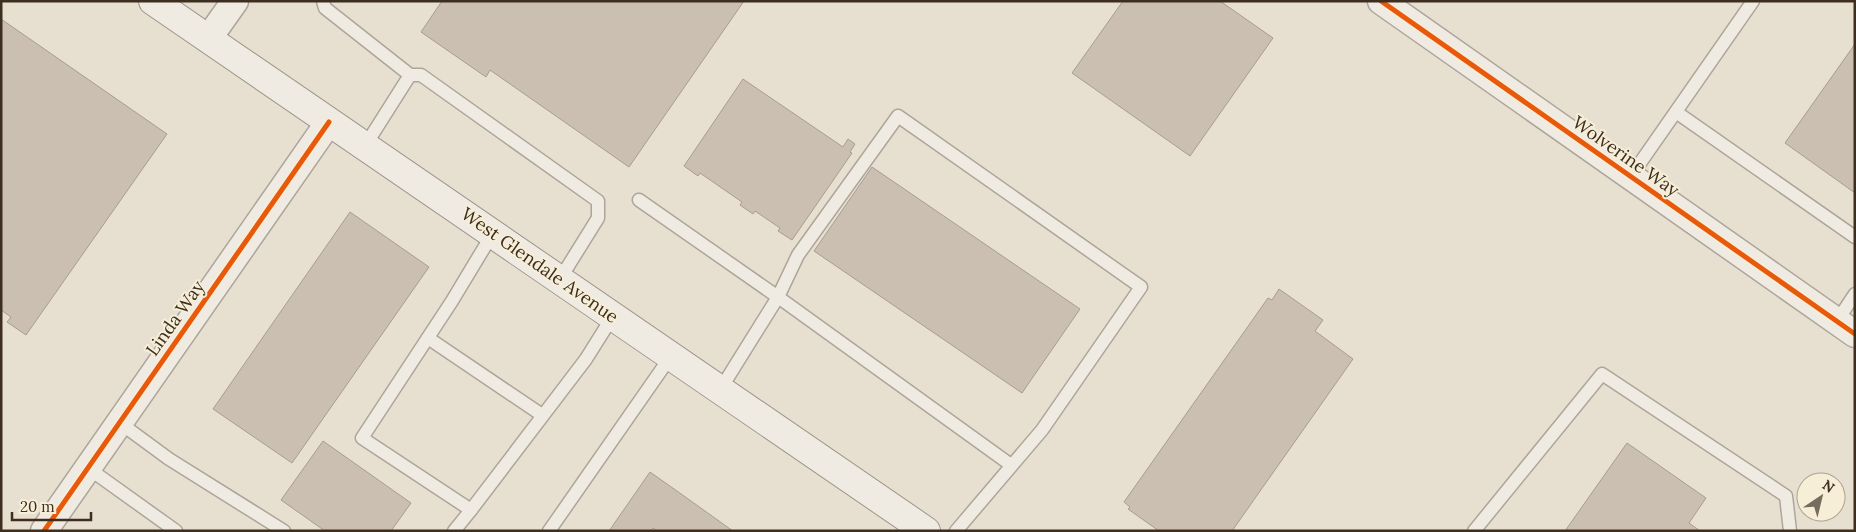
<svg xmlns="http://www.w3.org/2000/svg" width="1856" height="532" viewBox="0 0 1856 532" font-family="Lora,serif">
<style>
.building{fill:#cbbfb2;stroke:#a89c90}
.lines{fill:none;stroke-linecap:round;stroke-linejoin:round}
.service-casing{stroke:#ada599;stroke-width:15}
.minor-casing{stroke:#ada599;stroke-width:29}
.secondary-casing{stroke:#9c958a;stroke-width:30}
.service{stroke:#efebe3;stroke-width:12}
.minor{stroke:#efebe3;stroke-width:26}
.secondary{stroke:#efebe3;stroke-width:28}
.cycleway-casing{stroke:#f7eed8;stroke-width:8}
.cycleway{stroke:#e8590c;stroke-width:5}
.labels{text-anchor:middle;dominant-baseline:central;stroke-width:4;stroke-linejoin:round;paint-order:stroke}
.street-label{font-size:18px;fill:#3d2e20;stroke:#f7eed8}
</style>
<rect width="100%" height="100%" fill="#e7e0d1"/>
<g class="building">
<path d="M442,1h302l-115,166 -139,-97 -4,7 -65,-45z"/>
<path d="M1123,1h97l53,37 -83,118 -118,-83z"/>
<path d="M1,19l166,115 -141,201 -19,-13 4,-5 -10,-7z"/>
<path d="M1855,44v149l-70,-50z"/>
<path d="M743,79l100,68 5,-8 7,5 -5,8 2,1 -60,87 -14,-9 2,-3 -25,-17 -2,3 -13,-9 2,-3 -42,-29 -2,3 -14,-10z"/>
<path d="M872,167l208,142 -58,84 -208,-142z"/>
<path d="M350,212l79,55 -137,196 -79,-54z"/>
<path d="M1279,289l44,31 -8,11 38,28 -121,172h-73l-31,-22 2,-2 -6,-5 144,-204 4,2z"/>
<path d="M323,441l88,62 -20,28h-66l-44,-31z"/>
<path d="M1627,443l79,55 -17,25 11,8h-135z"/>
<path d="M650,472l34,24 49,35h-76l-4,-3 -2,3h-42z"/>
</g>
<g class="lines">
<defs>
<g id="service">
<path d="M323,1l2,7 85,67"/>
<path d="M1676,112l179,125"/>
<path d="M365,146l45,-71h11l177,126v17l-38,61"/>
<path d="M1631,176l122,-175"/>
<path d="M639,200l139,97 -58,93"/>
<path d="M493,233l-41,68 -90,137 109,72 115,-151 27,-43"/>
<path d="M1837,321l18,-27"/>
<path d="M428,338l114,77"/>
<path d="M120,423l49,36 115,72"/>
<path d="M88,468l88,63"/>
<path d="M454,531l17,-21"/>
<path d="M549,531l122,-175"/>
<path d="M956,531l86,-101 99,-143 -243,-171 -100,139 -20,42 233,168"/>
<path d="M1474,531l128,-157 184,122 4,35"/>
</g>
<g id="minor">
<path d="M1381,1l474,333"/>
<path d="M208,39l27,-38"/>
<path d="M44,531l285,-409"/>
</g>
<path id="secondary" d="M153,1l773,530"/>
</defs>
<use href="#service" class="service-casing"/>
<use href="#minor" class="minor-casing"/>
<use href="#secondary" class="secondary-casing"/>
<use href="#service" class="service"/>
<use href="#minor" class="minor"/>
<use href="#secondary" class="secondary"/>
<defs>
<g id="cycleway">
<path d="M1381,1l474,333"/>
<path d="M44,531l285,-409"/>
</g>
</defs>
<use href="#cycleway" class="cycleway-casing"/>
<use href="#cycleway" class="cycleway"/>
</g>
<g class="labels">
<g class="street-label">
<text transform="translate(1626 156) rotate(35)">Wolverine Way</text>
<text transform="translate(540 265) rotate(35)">West Glendale Avenue</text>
<text transform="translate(175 318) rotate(-55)">Linda Way</text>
</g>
</g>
<rect width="1856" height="532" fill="none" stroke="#3d2e20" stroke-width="5"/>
<g transform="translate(1821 497) rotate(35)"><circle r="24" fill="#f7eed8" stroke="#ada18e"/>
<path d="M0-4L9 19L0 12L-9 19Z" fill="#786c5e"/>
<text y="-8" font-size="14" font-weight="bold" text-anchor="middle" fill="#3d2e20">N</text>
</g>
<path d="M12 512v8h79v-8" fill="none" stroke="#3d2e20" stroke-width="2.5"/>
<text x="20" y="512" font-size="15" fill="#3d2e20" stroke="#f7eed8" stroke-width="4" paint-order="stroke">20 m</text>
</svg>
